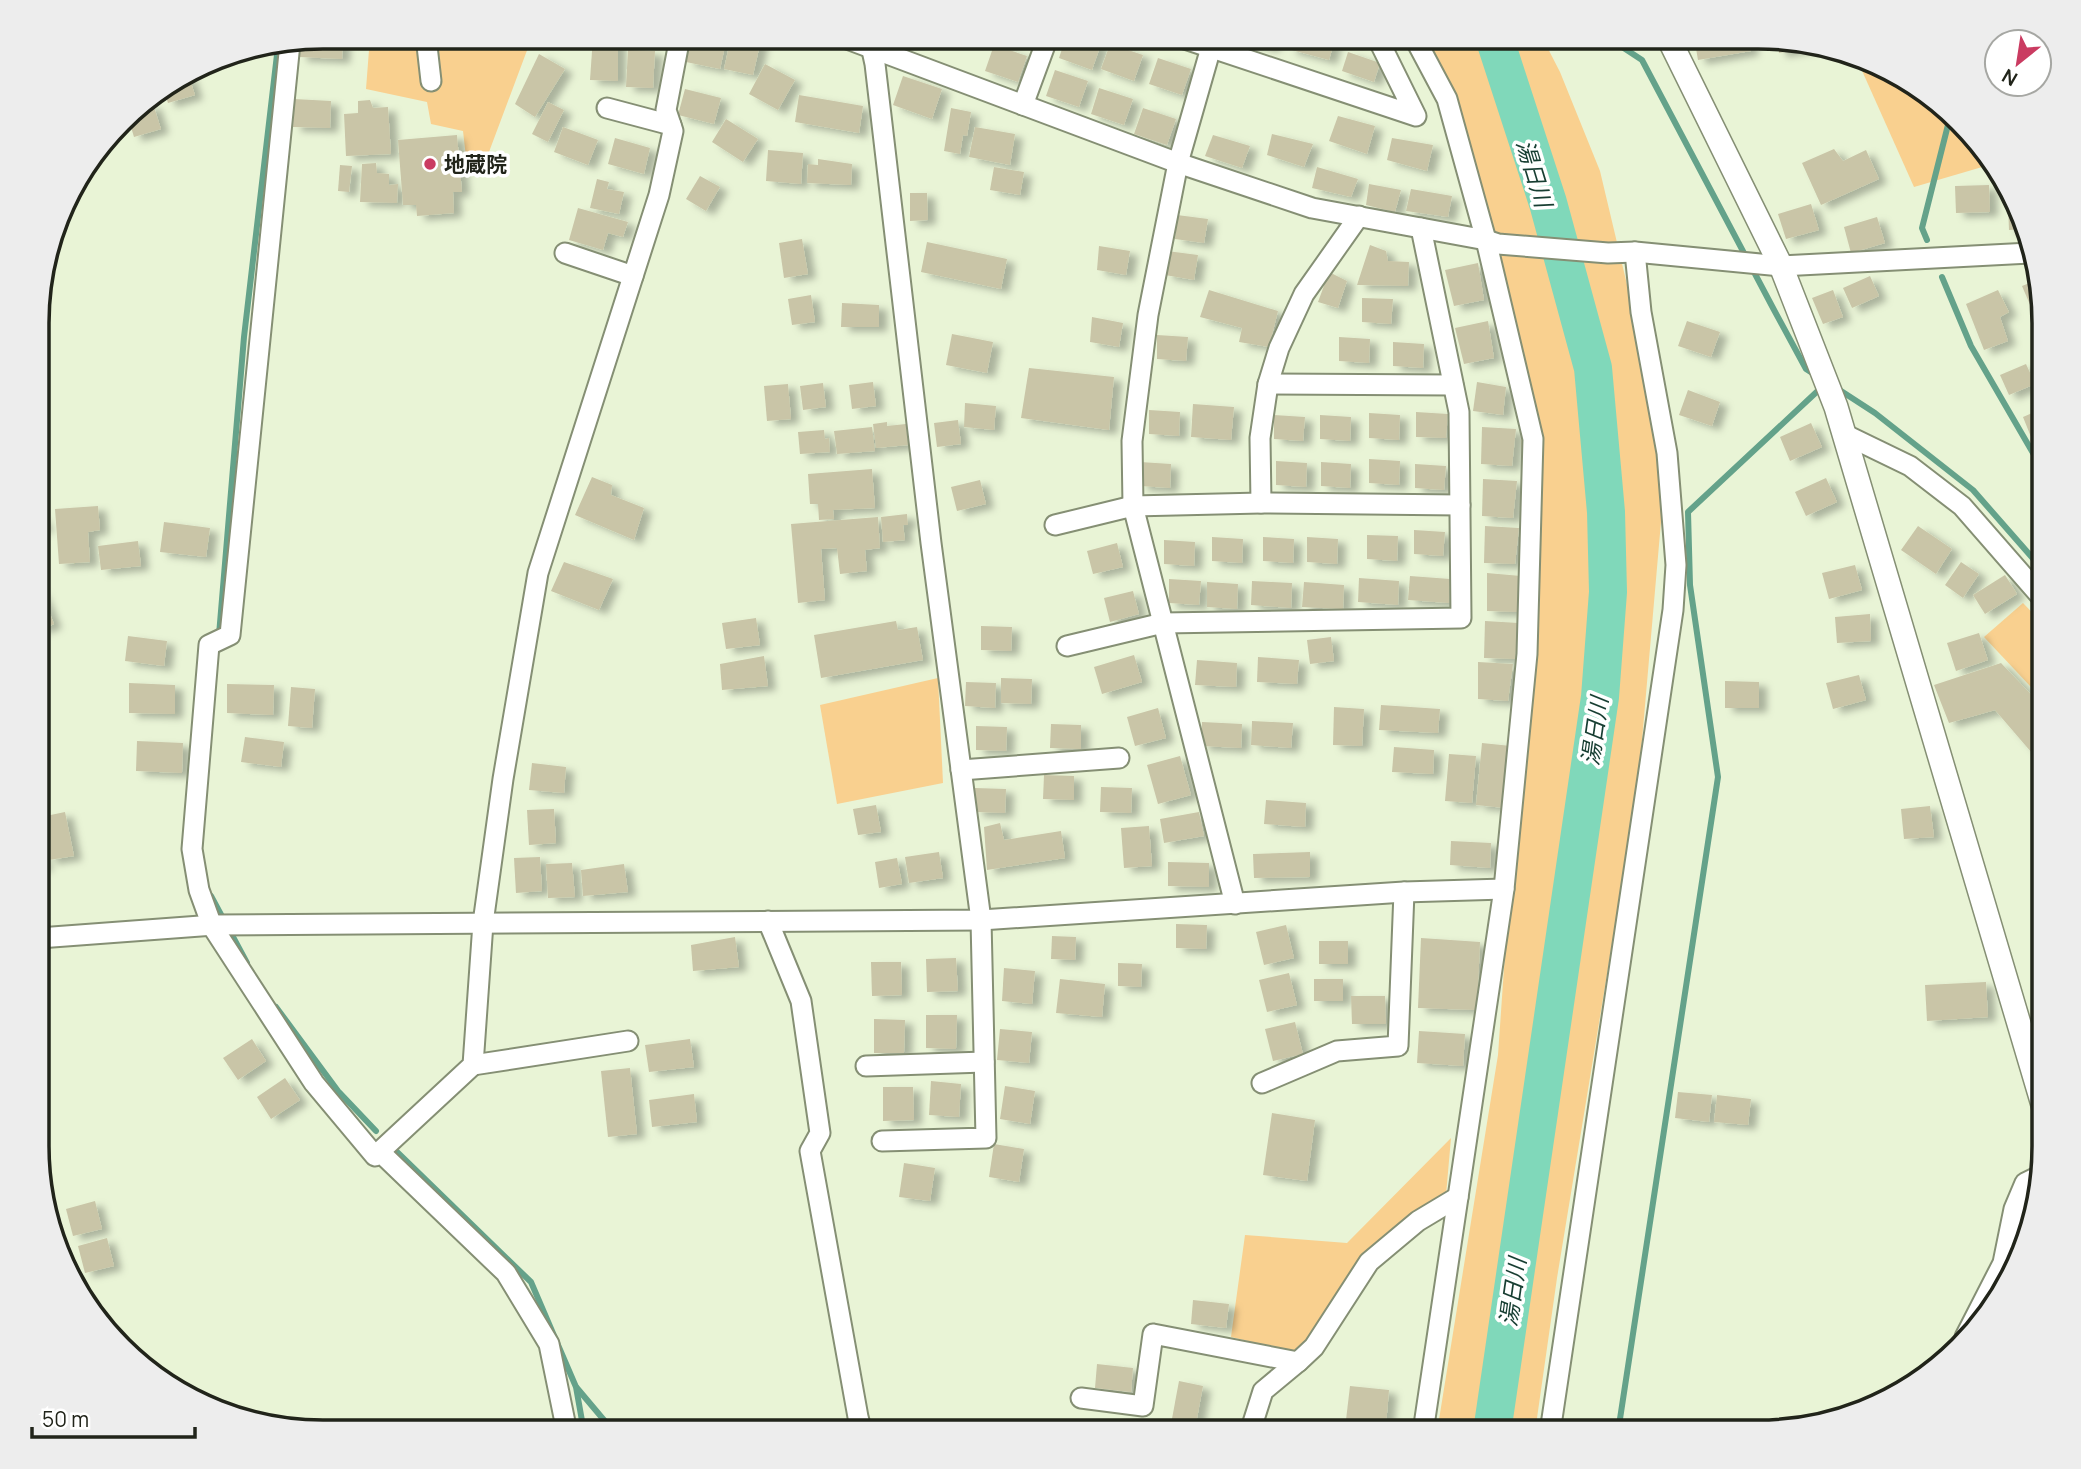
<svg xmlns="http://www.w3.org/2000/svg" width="2081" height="1469" viewBox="0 0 2081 1469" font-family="Manrope,'Noto Sans JP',sans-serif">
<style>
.green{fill:#f9d08f}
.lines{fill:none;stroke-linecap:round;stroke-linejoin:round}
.stream{stroke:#64a28a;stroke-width:6}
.river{stroke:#80d8ba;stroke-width:38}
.building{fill:#c9c5a7;filter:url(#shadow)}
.minor-casing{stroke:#858f74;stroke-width:23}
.tertiary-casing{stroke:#858f74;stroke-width:26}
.minor{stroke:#fff;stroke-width:19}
.tertiary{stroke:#fff;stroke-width:23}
.poi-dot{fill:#ca3b61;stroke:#fff;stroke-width:2.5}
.labels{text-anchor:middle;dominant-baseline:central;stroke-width:7;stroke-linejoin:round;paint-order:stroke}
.poi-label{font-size:21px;font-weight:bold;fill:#21241a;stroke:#fff;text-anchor:start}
.water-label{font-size:23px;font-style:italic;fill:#173e32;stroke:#fff}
.rim{fill:none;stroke:#21241a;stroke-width:3.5}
</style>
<defs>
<filter id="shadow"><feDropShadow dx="8" dy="4.5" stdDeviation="3.5" flood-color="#0004"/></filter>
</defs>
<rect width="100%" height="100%" fill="#e9f4d6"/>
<g class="green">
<path d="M370,37h162l-49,131 -16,-2 -4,-35 -32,-7 -4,-22 -61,-13z"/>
<path d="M1414,37h128l18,35 40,99 67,282 -29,333 -81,492 -22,154h-98l61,-377 26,-375 -3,-314 -86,-290z"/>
<path d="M1855,55l77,41 57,69 -75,22z"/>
<path d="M2023,603l21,22v76l-60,-64z"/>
<path d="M938,678l5,105 -106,21 -17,-99z"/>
<path d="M1451,1138l-5,57 -61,39 -87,119 -67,-16 14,-102 102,8z"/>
</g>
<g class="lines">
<g class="stream">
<path d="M1607,37l35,23 131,248 33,61 11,7"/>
<path d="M1927,240l-5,-12 28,-111"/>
<path d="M1942,277l29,69 73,126"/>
<path d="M1838,389l37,24 98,77 71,81"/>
<path d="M219,635l25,-298 34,-291"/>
<path d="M211,896l36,67"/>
<path d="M276,1007l62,84 38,40"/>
<path d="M396,1151l135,131 45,105 8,45"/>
<path d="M577,1388l37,44"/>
<path d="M1618,1432l100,-655 -28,-192 -2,-73 135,-126"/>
</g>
<path class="river" d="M1492,1432l108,-735 8,-105 -2,-80 -13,-144 -45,-165 -54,-166"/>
</g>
<g class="building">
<path d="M323,37h20l-1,22 -43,-2 1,-16z"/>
<path d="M593,37h25v44l-28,-1z"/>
<path d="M691,37h36l-7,32 -34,-7z"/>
<path d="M731,37h15l15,3 -8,35 -29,-6z"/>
<path d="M1066,37h15l20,7 -9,26 -33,-12z"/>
<path d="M1236,37h38l-3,11z"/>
<path d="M1292,37h36l7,2 -6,21 -41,-11z"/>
<path d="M1694,37h55l2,14 -53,9z"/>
<path d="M1776,37l41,9 -38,7z"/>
<path d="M1110,44l33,11 -9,26 -33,-12z"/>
<path d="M994,45l33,11 -9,26 -33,-11z"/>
<path d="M628,50l27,1 -2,37 -27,-1z"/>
<path d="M1348,52l32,11 -6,19 -32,-11z"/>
<path d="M539,54l26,15 -30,48 -20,-13z"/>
<path d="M1158,58l33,11 -9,26 -33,-11z"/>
<path d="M765,64l30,16 -17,30 -29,-16z"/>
<path d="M1055,70l33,11 -9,26 -33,-11z"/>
<path d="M188,74l7,21 -27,8 -4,-13z"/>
<path d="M903,76l39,13 -10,30 -39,-14z"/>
<path d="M1099,88l34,11 -9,26 -33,-11z"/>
<path d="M685,89l36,9 -7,26 -36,-9z"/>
<path d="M799,95l64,11 -4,27 -64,-11z"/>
<path d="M294,99l37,2 -1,27 -37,-1z"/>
<path d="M370,100l3,8 15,-1 3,47 -45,2 -2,-42 14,-1v-12z"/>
<path d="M548,102l16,8 -16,32 -16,-8z"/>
<path d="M153,104l8,25 -27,8 -6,-20 4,-7z"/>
<path d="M951,108l20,4 -4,24 -4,-1 -3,19 -16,-3z"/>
<path d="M1143,108l33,11 -9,26 -33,-11z"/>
<path d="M1338,116l37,10 -8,28 -38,-13z"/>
<path d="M726,119l32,20 -15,23 -31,-20z"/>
<path d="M563,127l35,13 -10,25 -34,-13z"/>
<path d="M975,127l40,7 -5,31 -41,-8z"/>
<path d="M1272,134l41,10 -9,23 -37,-12z"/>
<path d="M457,135l5,57h-9l1,21 -37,3 -1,-11h-13l-5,-65z"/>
<path d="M1213,135l37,11 -8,22 -37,-12z"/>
<path d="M615,138l35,10 -6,26 -36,-10z"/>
<path d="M1392,138l41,7 -6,26 -40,-11z"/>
<path d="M1834,149l9,12 23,-11 13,29 -58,26 -19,-42z"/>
<path d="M768,150l35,3 -2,31 -35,-3z"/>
<path d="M818,159l34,5 -1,21 -44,-2 1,-19 10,1z"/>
<path d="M376,163l1,10 12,1v11l9,-1 -1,19 -37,-1 2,-38z"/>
<path d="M340,165l12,1 -3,26 -11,-1z"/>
<path d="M994,167l30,5 -4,23 -30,-5z"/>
<path d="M1317,167l41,12 -7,18 -39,-9z"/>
<path d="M700,176l20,11 -14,24 -20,-12z"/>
<path d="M597,179l12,3 -2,7 17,3 -5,22 -29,-6z"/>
<path d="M1369,184l32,6 -6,22 -29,-7z"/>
<path d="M1989,185l1,27 -34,1 -1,-27z"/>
<path d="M1411,189l41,7 -4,21 -42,-6z"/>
<path d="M910,193h17l1,27 -18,1z"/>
<path d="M2008,203h8l7,26 -14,1z"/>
<path d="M1811,204l8,26 -33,9 -8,-25z"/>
<path d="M578,208l50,14 -5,15 -15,-4 -5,17 -34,-10z"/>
<path d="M1177,215l31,4 -4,24 -29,-4z"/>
<path d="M1877,217l8,26 -34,10 -7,-26z"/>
<path d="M802,239l6,35 -24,4 -5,-35z"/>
<path d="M927,242l80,17 -6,30 -80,-17z"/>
<path d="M1370,245l16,6 2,10 21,1 -1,24 -51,-1z"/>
<path d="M1099,246l31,5 -4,24 -29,-5z"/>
<path d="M1167,251l31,4 -4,25 -29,-5z"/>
<path d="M1478,263l6,37 -30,6 -9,-36z"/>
<path d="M1329,272l18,9 -9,27 -20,-6z"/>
<path d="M1870,276l9,20 -27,12 -9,-20z"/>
<path d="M2037,280l6,21 -12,6 -9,-21z"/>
<path d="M1209,290l69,21 -9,36 -30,-5 3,-14 -42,-11z"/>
<path d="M1833,290l10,27 -20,7 -11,-26z"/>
<path d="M1998,290l11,22 -9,5 8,24 -24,9 -18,-46z"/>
<path d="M811,295l4,27 -23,3 -4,-26z"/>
<path d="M1362,298l31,1 -2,25 -29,-2z"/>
<path d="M842,303l37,2v22h-38z"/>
<path d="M1092,317l31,6 -4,24 -29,-5z"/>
<path d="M1488,321l6,37 -30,6 -9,-36z"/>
<path d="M1687,321l33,11 -9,25 -33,-11z"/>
<path d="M952,334l41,8 -6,31 -41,-8z"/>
<path d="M1157,335l31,2 -2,24 -29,-2z"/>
<path d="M1339,337l31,2 -1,24 -30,-2z"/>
<path d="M1393,342l31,2 -1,24 -30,-2z"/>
<path d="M2026,364l9,20 -26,11 -9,-20z"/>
<path d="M1029,368l85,9 -5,53 -88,-12z"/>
<path d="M873,382l3,24 -24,3 -3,-24z"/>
<path d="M1477,382l29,5 -3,28 -30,-4z"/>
<path d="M823,383l3,24 -23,3 -3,-24z"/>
<path d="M788,384l3,35 -24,2 -3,-35z"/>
<path d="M1688,390l32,12 -8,24 -33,-11z"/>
<path d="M965,403l31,3 -2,24 -30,-3z"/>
<path d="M1193,404l41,3 -3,33 -40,-3z"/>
<path d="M2044,408v24l-13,5 -8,-20z"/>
<path d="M1149,410l31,2 -1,24 -30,-2z"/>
<path d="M1416,412l32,2 -2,24 -30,-1z"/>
<path d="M1369,413l31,2 -1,25 -30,-2z"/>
<path d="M1274,415l31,2 -2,24 -29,-2z"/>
<path d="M1320,415l31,2 -1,24 -30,-2z"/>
<path d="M958,420l3,24 -24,3 -3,-24z"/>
<path d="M887,422v4l19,-2 2,21 -32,3 -3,-24z"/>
<path d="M1811,423l11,24 -32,14 -10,-24z"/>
<path d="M872,427l3,24 -38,3 -3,-23z"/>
<path d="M1482,427l34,2 -4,37 -31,-2z"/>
<path d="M824,430l1,9 4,-1 1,14 -30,2 -2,-22z"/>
<path d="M1369,459l31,2 -1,24 -30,-2z"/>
<path d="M1276,461l31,2 -1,24 -30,-2z"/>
<path d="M1140,462l31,2 -1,24 -30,-2z"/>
<path d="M1321,462l30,2 -1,24 -29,-2z"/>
<path d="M1415,464l31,2 -2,24 -29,-2z"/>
<path d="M872,469l3,39 -42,2 1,9 -15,1 -1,-16h-8l-2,-30z"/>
<path d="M592,477l20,8 -1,10 33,13 -10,32 -59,-25z"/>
<path d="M1826,478l11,24 -31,14 -11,-24z"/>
<path d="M1483,479l34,2 -4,37 -31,-2z"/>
<path d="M980,480l6,24 -29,7 -6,-24z"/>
<path d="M98,506l2,24 -12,2 2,30 -31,2 -4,-55z"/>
<path d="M39,512l7,15 -7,3z"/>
<path d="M907,514l1,11h-5l2,15 -22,2 -2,-25z"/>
<path d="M878,517l2,31 -15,2 2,21 -27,3 -3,-26 -16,1 4,51 -27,3 -7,-79z"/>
<path d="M164,522l46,6 -4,29 -46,-5z"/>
<path d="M1485,526l34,2 -4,36 -31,-1z"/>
<path d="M1918,526l34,23 -16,25 -35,-24z"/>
<path d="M1414,530l31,2 -2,24 -29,-2z"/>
<path d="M1367,535l31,1 -1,25 -30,-2z"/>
<path d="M1212,537l31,2 -1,24 -30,-2z"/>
<path d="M1263,537l31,2 -1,24 -30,-2z"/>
<path d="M1307,537l31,2 -1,25 -30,-2z"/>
<path d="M1164,540l31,2 -1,24 -30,-2z"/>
<path d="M138,541l3,25 -40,4 -3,-24z"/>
<path d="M1117,543l6,24 -30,7 -6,-23z"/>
<path d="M564,562l49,17 -14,31 -48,-19z"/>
<path d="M1961,562l18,12 -16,24 -18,-13z"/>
<path d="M1855,565l7,25 -33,9 -7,-26z"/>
<path d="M1487,573l34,3 -4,36 -30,-1z"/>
<path d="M2005,575l12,19 -32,20 -12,-19z"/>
<path d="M1410,576l40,3 -1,24 -41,-3z"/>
<path d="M1359,578l40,3 -1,24 -40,-3z"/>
<path d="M1169,579l32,2 -2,24 -30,-2z"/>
<path d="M1252,581l40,2 -1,25 -40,-3z"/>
<path d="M1207,582l31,2 -1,25 -30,-2z"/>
<path d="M1304,582l40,3 -1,24 -41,-2z"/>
<path d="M39,587l15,37 -15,6z"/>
<path d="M1133,591l6,23 -29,8 -6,-24z"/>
<path d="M1870,614l1,27 -34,2 -2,-26z"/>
<path d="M756,618l4,27 -34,4 -4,-26z"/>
<path d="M896,621l2,9 19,-3 6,33 -102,18 -7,-43z"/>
<path d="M1485,621l34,2 -4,36 -31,-1z"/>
<path d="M981,626l31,1 -1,24 -30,-1z"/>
<path d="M1979,633l9,27 -32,11 -9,-28z"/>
<path d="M128,636l39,5 -3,25 -39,-5z"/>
<path d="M1331,637l3,24 -24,3 -3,-24z"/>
<path d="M1134,655l8,27 -40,12 -8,-27z"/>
<path d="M764,656l4,30 -46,4 -2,-26z"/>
<path d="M1258,657l41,3 -2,24 -40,-2z"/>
<path d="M1197,660l40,3 -1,24 -41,-2z"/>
<path d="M1478,662l35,2 -5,37 -30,-2z"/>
<path d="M2001,663l43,45v59l-49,-57 -46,13 -15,-38z"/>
<path d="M1859,675l7,25 -33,9 -7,-26z"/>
<path d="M1001,678l31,1 -1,25 -30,-1z"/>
<path d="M1725,681l34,1v26h-34z"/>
<path d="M966,682l30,1 -1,25 -30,-2z"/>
<path d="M129,683l46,2v29l-46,-1z"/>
<path d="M227,684l47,1 -1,30 -46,-2z"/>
<path d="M291,687l24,2 -3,39 -24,-2z"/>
<path d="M1381,705l59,4 -2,24 -59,-3z"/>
<path d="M1334,707l30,2 -2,37 -29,-1z"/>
<path d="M1158,708l8,30 -31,8 -8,-29z"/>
<path d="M1252,721l41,2 -2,25 -40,-3z"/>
<path d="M1202,722l40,2 -1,24 -40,-2z"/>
<path d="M1051,724l30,1v24l-31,-1z"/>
<path d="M976,726l31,1 -1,24 -30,-1z"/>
<path d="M245,737l39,5 -3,25 -40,-5z"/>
<path d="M137,741l46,2 -1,30 -46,-2z"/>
<path d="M1482,743l29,3 -6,62 -29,-3z"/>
<path d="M1394,747l40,3 -1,24 -41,-2z"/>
<path d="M1449,754l27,2 -4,47 -27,-2z"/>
<path d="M1180,756l11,39 -33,9 -11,-39z"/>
<path d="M532,763l34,4 -2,26 -35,-3z"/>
<path d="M1044,775l30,1v24l-31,-1z"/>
<path d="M1101,787l31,1 -1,25 -31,-1z"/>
<path d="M975,788l31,1 -1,24 -30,-1z"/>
<path d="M1266,800l40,3 -1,24 -41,-3z"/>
<path d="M876,805l5,27 -23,3 -5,-26z"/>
<path d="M1930,806l4,31 -30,2 -3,-30z"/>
<path d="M554,809l2,34 -27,2 -2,-35z"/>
<path d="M65,812l9,44 -25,4 -8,-43z"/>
<path d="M1199,812l5,24 -40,7 -4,-24z"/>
<path d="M1000,823l4,17 57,-9 4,27 -78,12 -3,-43z"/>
<path d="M1149,826l3,40 -28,2 -3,-40z"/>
<path d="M1451,841l40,2 -1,25 -40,-3z"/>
<path d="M39,843l6,24 -6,1z"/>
<path d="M939,852l4,26 -34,5 -4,-26z"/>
<path d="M1310,852v25l-56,1 -1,-24z"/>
<path d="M540,857l2,34 -26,2 -2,-35z"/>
<path d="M897,858l5,26 -23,4 -4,-26z"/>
<path d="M1168,862l41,1v24l-41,-1z"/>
<path d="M572,863l3,34 -27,1 -2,-34z"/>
<path d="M624,864l4,28 -45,4 -2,-26z"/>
<path d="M1176,924l31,1 -1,24 -30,-1z"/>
<path d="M1286,925l8,33 -30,7 -8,-33z"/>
<path d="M1052,936l24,1 -1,23 -24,-1z"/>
<path d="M735,937l4,30 -46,4 -2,-26z"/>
<path d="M1421,938l59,4 -3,68 -59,-2z"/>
<rect x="1319" y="941" width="29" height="23"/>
<path d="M956,958l2,33 -31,1 -1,-33z"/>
<path d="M871,962h30l1,33 -30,1z"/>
<path d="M1118,963l24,1 -1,23 -23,-1z"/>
<path d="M1004,968l31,3 -3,33 -30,-3z"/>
<path d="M1289,973l8,32 -30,7 -8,-32z"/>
<path d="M1060,979l45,5 -3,33 -46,-4z"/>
<rect x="1314" y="979" width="29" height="22"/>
<path d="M1986,982l2,35 -61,4 -2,-36z"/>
<path d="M1351,996h34l1,28h-34z"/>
<path d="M926,1015h31l-1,34 -30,-1z"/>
<path d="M874,1019l31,1 -1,33h-30z"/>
<path d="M1295,1022l8,32 -30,7 -8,-32z"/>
<path d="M1000,1029l32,3 -3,31 -32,-3z"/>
<path d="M1419,1031l46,3 -2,32 -46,-3z"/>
<path d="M252,1039l14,22 -28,19 -15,-22z"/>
<path d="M690,1039l4,28 -45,5 -4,-27z"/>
<path d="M630,1068l7,66 -29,3 -7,-66z"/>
<path d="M285,1078l15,22 -29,19 -14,-22z"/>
<path d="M931,1081l30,3 -2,33 -30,-2z"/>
<path d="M1005,1086l30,5 -5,33 -30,-5z"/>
<path d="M883,1087h30l1,33 -31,1z"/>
<path d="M1678,1092l34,3 -3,27 -34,-4z"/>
<path d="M694,1094l3,28 -45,5 -3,-27z"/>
<path d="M1717,1095l34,4 -3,26 -34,-3z"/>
<path d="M1272,1113l43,7 -8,61 -44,-6z"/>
<path d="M994,1144l30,5 -5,33 -30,-5z"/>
<path d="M904,1163l31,5 -5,33 -31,-4z"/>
<path d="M95,1201l7,28 -29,7 -7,-27z"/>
<path d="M107,1238l7,28 -29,7 -7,-27z"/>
<path d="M1193,1300l36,4 -3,24 -35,-4z"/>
<path d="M1097,1364l36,4 -2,24 -36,-4z"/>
<path d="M1179,1381l24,5 -8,43 -24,-5z"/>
<path d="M1350,1386l39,4 -3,35 -40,-5z"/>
</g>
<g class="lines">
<defs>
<g id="minor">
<path d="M426,37l5,44"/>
<path d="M842,37l336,126 134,45 174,32 12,4 110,9 27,-1 146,14 249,-13"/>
<path d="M1179,37l237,79 -39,-79"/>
<path d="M1214,37l-36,126 -30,152 -16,126 1,65 102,398"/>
<path d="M1414,37l33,62 39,141 47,199 -6,215 -23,235 -81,543"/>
<path d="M870,41l5,23 56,479 50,377 5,218 -104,3"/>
<path d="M290,43l-60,592 -21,10 -17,204 7,41 13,36 102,157 61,73 98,-91 10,-142 20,-144 35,-206 121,-378 14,-64 -7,-21 14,-73"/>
<path d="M1023,105l25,-68"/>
<path d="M607,108l64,17"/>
<path d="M565,253l68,23"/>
<path d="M1268,384l185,1"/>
<path d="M1844,434l66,32 52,40 82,94"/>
<path d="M1261,503l-1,-65 8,-54 11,-36 25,-54 55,-78"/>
<path d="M1055,525l78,-19 128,-3 199,2"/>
<path d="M1067,646l96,-23 298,-5 -2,-206 -38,-184"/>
<path d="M961,770l158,-12"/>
<path d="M768,921l33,80 19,132 -10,18 48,266 4,15"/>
<path d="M39,938l175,-13 767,-5 423,-28 100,-3"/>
<path d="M473,1065l155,-24"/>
<path d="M866,1066l118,-4"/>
<path d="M1262,1083l75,-32 61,-5 6,-154"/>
<path d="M380,1152l126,121 43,71 18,88"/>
<path d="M1965,1337l38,-74 11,-54 11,-26 16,-8"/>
<path d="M1081,1398l62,8 10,-72 145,28 16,-15 55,-85 49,-41 40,-24"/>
<path d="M1250,1432l13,-41 35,-29"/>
<path d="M1550,1432l123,-822 3,-45 -9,-112 -26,-141 -6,-60"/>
</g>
<path id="tertiary" d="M1668,37l113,229 55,141 208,701"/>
</defs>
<use href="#minor" class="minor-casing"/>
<use href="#tertiary" class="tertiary-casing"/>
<use href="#minor" class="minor"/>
<use href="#tertiary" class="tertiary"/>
</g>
<circle class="poi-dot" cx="430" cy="164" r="7"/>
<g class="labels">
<g class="poi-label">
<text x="444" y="164">地蔵院</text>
</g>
<g class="water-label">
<text transform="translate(1535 173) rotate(73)">湯日川</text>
<text transform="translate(1594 731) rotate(-82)">湯日川</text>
<text transform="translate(1512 1292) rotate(-82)">湯日川</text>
</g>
</g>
<path d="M0 0H2081V1469H0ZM323 49H1758A274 274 0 0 1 2032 323V1146A274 274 0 0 1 1758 1420H323A274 274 0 0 1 49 1146V323A274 274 0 0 1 323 49Z" fill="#ededed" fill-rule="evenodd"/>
<path class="rim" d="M323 49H1758A274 274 0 0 1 2032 323V1146A274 274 0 0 1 1758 1420H323A274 274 0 0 1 49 1146V323A274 274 0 0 1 323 49Z"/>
<g transform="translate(2018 63) rotate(210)"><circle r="33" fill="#ffffff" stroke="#a6a7a3" stroke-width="2"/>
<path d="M0-5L12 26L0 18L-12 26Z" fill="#ca3b61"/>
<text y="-10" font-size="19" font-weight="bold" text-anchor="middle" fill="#21241a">N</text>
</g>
<path d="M32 1427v10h163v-10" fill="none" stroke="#21241a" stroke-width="3.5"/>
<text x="42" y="1427" font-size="21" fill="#21241a" stroke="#ffffff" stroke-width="5" paint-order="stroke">50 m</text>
</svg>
